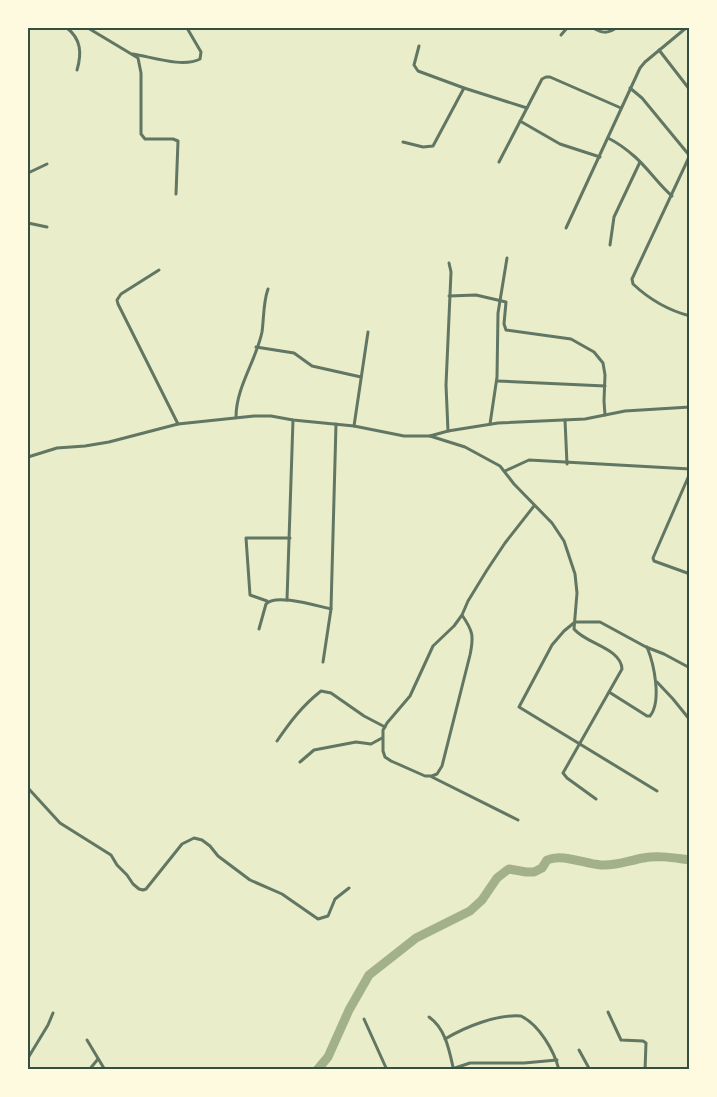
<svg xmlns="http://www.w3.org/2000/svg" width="717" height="1097" viewBox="0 0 717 1097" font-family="'Crimson Pro',serif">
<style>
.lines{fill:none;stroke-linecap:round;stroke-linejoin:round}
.river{stroke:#a3b18a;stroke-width:9}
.minor{stroke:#617663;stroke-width:3}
.neatline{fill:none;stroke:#344e41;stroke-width:2}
</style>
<rect width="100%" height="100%" fill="#e9edc9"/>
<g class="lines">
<path class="river" d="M317,1070l11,-13 21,-47 20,-35 47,-37 54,-27 12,-11 15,-22 9,-7 3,-2 17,3h8l8,-4 5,-8c16,-7 37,4 54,5 16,1 26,-4 42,-7 16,-3 31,0 47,2"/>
<g class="minor">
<path d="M67,28c14,11 15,25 10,42"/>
<path d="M88,28l50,30 3,15v61l4,5h28l5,2 -2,53"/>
<path d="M593,28c9,5 14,6 23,0"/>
<path d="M561,35l6,-7"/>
<path d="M419,46l-5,19 4,6 46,17 63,20"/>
<path d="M659,50l31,40"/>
<path d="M133,54c19,3 50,14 67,5l1,-7 -14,-24"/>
<path d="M630,88l12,10 47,57"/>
<path d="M520,121l40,23 40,13"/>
<path d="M608,138c10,5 18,11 26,18 14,12 24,28 38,40"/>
<path d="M403,142l20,5 10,-1 31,-58"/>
<path d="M690,155l-58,124 1,5c17,16 34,26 57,32"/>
<path d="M499,162l43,-83 4,-2h4l71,31"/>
<path d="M28,173l19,-9"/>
<path d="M28,223l19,4"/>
<path d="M566,228l74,-160 5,-6 41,-34"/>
<path d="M610,245l4,-28 26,-55"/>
<path d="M159,270l-38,24 -4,6 1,4 60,120"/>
<path d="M449,296l27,-1 30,7 -2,22 2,6 65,9 23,13 9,11 2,12 -1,26 1,14"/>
<path d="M256,347l38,6 18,13 49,11"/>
<path d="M497,381l108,5"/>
<path d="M236,417c0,-30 20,-56 26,-85 2,-14 1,-29 6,-43"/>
<path d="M565,420l2,44"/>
<path d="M490,424l7,-47 1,-64 9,-55"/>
<path d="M354,426l14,-94"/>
<path d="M448,431l-2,-46 5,-113 -2,-9"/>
<path d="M430,436l18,-5 50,-8 87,-4 40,-8 65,-4"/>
<path d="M28,457l29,-9 28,-2 24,-4 69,-18 76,-8h17l22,4 61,6 50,10h26l35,11 35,19 14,18 38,39 12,18 11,33 2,19 -3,36c12,15 47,19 48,40l-59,104 4,5 29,21"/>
<path d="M505,471l24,-11 161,9"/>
<path d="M690,473l-37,85 1,3 36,13"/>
<path d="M287,600l6,-180"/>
<path d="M267,601l-17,-6 -4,-57h44"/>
<path d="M462,615c11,16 12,21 8,40l-28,111 -5,8 -5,2h-7l-34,-15 -6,-4 -2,-6v-21l4,-7 23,-27 23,-50 21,-20 8,-11 6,-14 19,-31 18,-27 29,-37"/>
<path d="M259,629l7,-25c9,-11 51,2 65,5"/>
<path d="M323,662l8,-53 5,-185"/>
<path d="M657,682l16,17 17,21"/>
<path d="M609,692l38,24h3c12,-15 4,-52 -3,-69"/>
<path d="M277,741c13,-19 25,-35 44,-50l10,2 33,23 21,11"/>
<path d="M300,762l14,-12 42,-8 15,2 11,-6"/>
<path d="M432,777l86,43"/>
<path d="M28,788l32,35 51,32 6,10 10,10 6,9 6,5 4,1 3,-1 36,-45 12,-6 8,2 8,6 8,10 32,24 32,14 36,25 10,-3 7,-17 14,-11"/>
<path d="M657,791l-138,-84 33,-62 12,-14 11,-9h25l46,25 18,7 26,14"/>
<path d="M608,1012l13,28 22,1 3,2 -1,27"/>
<path d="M429,1017c16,11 20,32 24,50"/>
<path d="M364,1019l23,51"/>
<path d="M445,1039c20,-12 52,-25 76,-23 18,9 33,34 38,54"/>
<path d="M87,1040l18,30"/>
<path d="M579,1050l11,20"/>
<path d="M28,1058l20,-33 5,-12"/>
<path d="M89,1070l9,-11"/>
<path d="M449,1070l21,-7h54l33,-3"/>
</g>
</g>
<rect width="717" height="1097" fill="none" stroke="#fefae0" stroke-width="58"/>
<rect x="29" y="29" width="659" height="1039" class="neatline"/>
</svg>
